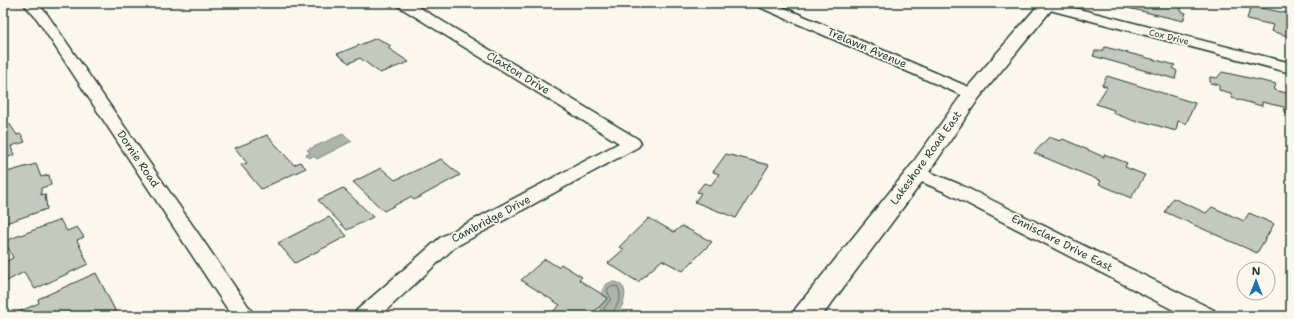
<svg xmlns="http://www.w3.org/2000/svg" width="1294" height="319" viewBox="0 0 1294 319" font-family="'Shantell Sans',sans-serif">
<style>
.water{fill:#adb4aa;stroke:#74847b}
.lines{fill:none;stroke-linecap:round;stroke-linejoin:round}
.shore{stroke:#586d63;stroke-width:1}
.building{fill:#c4c9be;stroke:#1f3d34}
.street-casing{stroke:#1f3d34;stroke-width:3}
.primary-casing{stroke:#1f3d34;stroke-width:3}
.street{fill:#fbf7ec;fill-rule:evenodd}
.primary{fill:#fbf7ec;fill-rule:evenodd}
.labels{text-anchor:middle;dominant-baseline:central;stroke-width:3.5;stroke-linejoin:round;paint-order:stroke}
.far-street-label{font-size:9px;fill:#1f3d34;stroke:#fbf7ec}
.street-label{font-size:11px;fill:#1f3d34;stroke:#fbf7ec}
</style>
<rect width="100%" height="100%" fill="#fbf7ec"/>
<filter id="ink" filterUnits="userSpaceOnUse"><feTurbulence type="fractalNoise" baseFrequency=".025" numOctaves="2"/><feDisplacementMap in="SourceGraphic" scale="8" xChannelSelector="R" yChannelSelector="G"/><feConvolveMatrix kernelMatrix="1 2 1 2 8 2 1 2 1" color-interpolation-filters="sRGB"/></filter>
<g filter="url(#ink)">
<g class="water">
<path d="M343,134l9,7 -35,18 -4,-3 -3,2 -4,-3 4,-2 -3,-3z"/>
<path d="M612,282c19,0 14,24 3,33l-12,1 -4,-9 8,-9 -5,-3c0,-8 3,-11 10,-13z"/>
</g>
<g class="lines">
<path class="shore" d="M606,316l-2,-8 7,-9 -4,-9 2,-3 8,-1c8,12 -2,19 -5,30"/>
</g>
<g class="building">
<path d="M1129,3h56l-3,1 -2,4 2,1 -2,2 6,2 -3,8 -55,-13z"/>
<path d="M1251,6l40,8v23l-20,-6 2,-6 -26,-6z"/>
<path d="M377,38l14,8 -3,2 21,14 -29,11 -20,-15 -11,5 -12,-9z"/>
<path d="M1105,47l70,18 -3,3 5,3 -2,8 -82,-23 2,-5h7z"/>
<path d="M1222,72l54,12 -2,6 17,4v20l-6,-2 -1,-5 -22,-5v4l-30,-8 -1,-5 -12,-3v-5l-9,-2v-6l7,1z"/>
<path d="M1107,76l88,27 -9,21 -8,-3 -2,10 -35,-10 -4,1 -24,-9 1,-3 -18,-6 11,-17 -5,-2z"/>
<path d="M9,123l8,12 4,-1 4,8 -14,4 3,9 -11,4v-34z"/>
<path d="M267,135l27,30 6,-3 6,6 -45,21 -20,-24 6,-2 -12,-15z"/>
<path d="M1049,137l11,4 3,-2 41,18v-3l23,9 -2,4 20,8 -14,23 -32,-14 2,-3 -67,-28z"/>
<path d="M726,154l43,11 -33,53 -41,-16 6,-9 -4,-1 7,-9 7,2 8,-11 -6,-2z"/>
<path d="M441,159l19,16 -46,25 -4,-3 -26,14 -31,-29 28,-14 14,12z"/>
<path d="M36,164l5,13 8,-2 2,10 -10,3v7l4,-1 2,15 -44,15v-51z"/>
<path d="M343,188l30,29 -26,13 -29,-30z"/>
<path d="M1173,198l33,15 6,-6 32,14 5,-8 25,11 -17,29 -92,-41z"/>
<path d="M329,217l18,19 -52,27 -17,-20z"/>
<path d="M649,218l25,14 8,-6 30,16 -29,29 -21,-11 -24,22 -30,-19 16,-14 -5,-2z"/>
<path d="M60,220l7,11 10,-4 7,10 -7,3 11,24 -53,25 -11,-17 -19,10 -2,-3v-16l10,-5 -8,-17z"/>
<path d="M545,259l13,8 3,-3 21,13 -3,3 29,18 -18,18h-42l12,-11 -39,-25z"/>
<path d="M96,273l22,43h-101l-1,-3 23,-10 -1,-4z"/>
</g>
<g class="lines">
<defs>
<g id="street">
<path d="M23,3h14l10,11 208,302h-23l-195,-297z"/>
<path d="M396,3h16l226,136 3,4 -3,4 -183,100 -75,69h-26l3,-6 84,-73 178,-94 -221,-137z"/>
<path d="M755,3h18l205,88 2,3 -2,3 -6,2 -6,-2 -209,-91z"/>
<path d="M1042,3h13l236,60v10l-249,-65 -2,-3z"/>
<path d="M917,167l42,17 255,126 3,6h-32l-240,-124 -35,-15 -2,-4 2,-4z"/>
</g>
<path id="primary" d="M1040,3h17l-78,95 -54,80 -103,138h-30l4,-8 113,-140 56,-78z"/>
</defs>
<use href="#street" class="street-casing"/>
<use href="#primary" class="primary-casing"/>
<use href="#street" class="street"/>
<use href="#primary" class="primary"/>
</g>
</g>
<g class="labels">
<g class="far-street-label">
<text transform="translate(1169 37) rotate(14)">Cox Drive</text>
</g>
<g class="street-label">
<text transform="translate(867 48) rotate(23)">Trelawn Avenue</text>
<text transform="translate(518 73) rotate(31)">Claxton Drive</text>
<text transform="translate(926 158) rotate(-54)">Lakeshore Road East</text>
<text transform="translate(138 159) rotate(56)">Dornie Road</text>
<text transform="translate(491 219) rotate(-28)">Cambridge Drive</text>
<text transform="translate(1062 243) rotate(27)">Ennisclare Drive East</text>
</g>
</g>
<rect width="1294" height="319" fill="none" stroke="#fbf7ec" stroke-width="16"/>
<rect x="8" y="8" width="1278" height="303" fill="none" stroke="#1f3d34" stroke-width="1.5" filter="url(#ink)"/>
<g transform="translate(1256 281)"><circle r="19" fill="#fbf7ec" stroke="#a3ada2"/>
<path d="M0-3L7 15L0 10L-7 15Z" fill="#1f6fb2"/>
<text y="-6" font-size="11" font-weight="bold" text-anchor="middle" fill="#1f3d34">N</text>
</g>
</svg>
